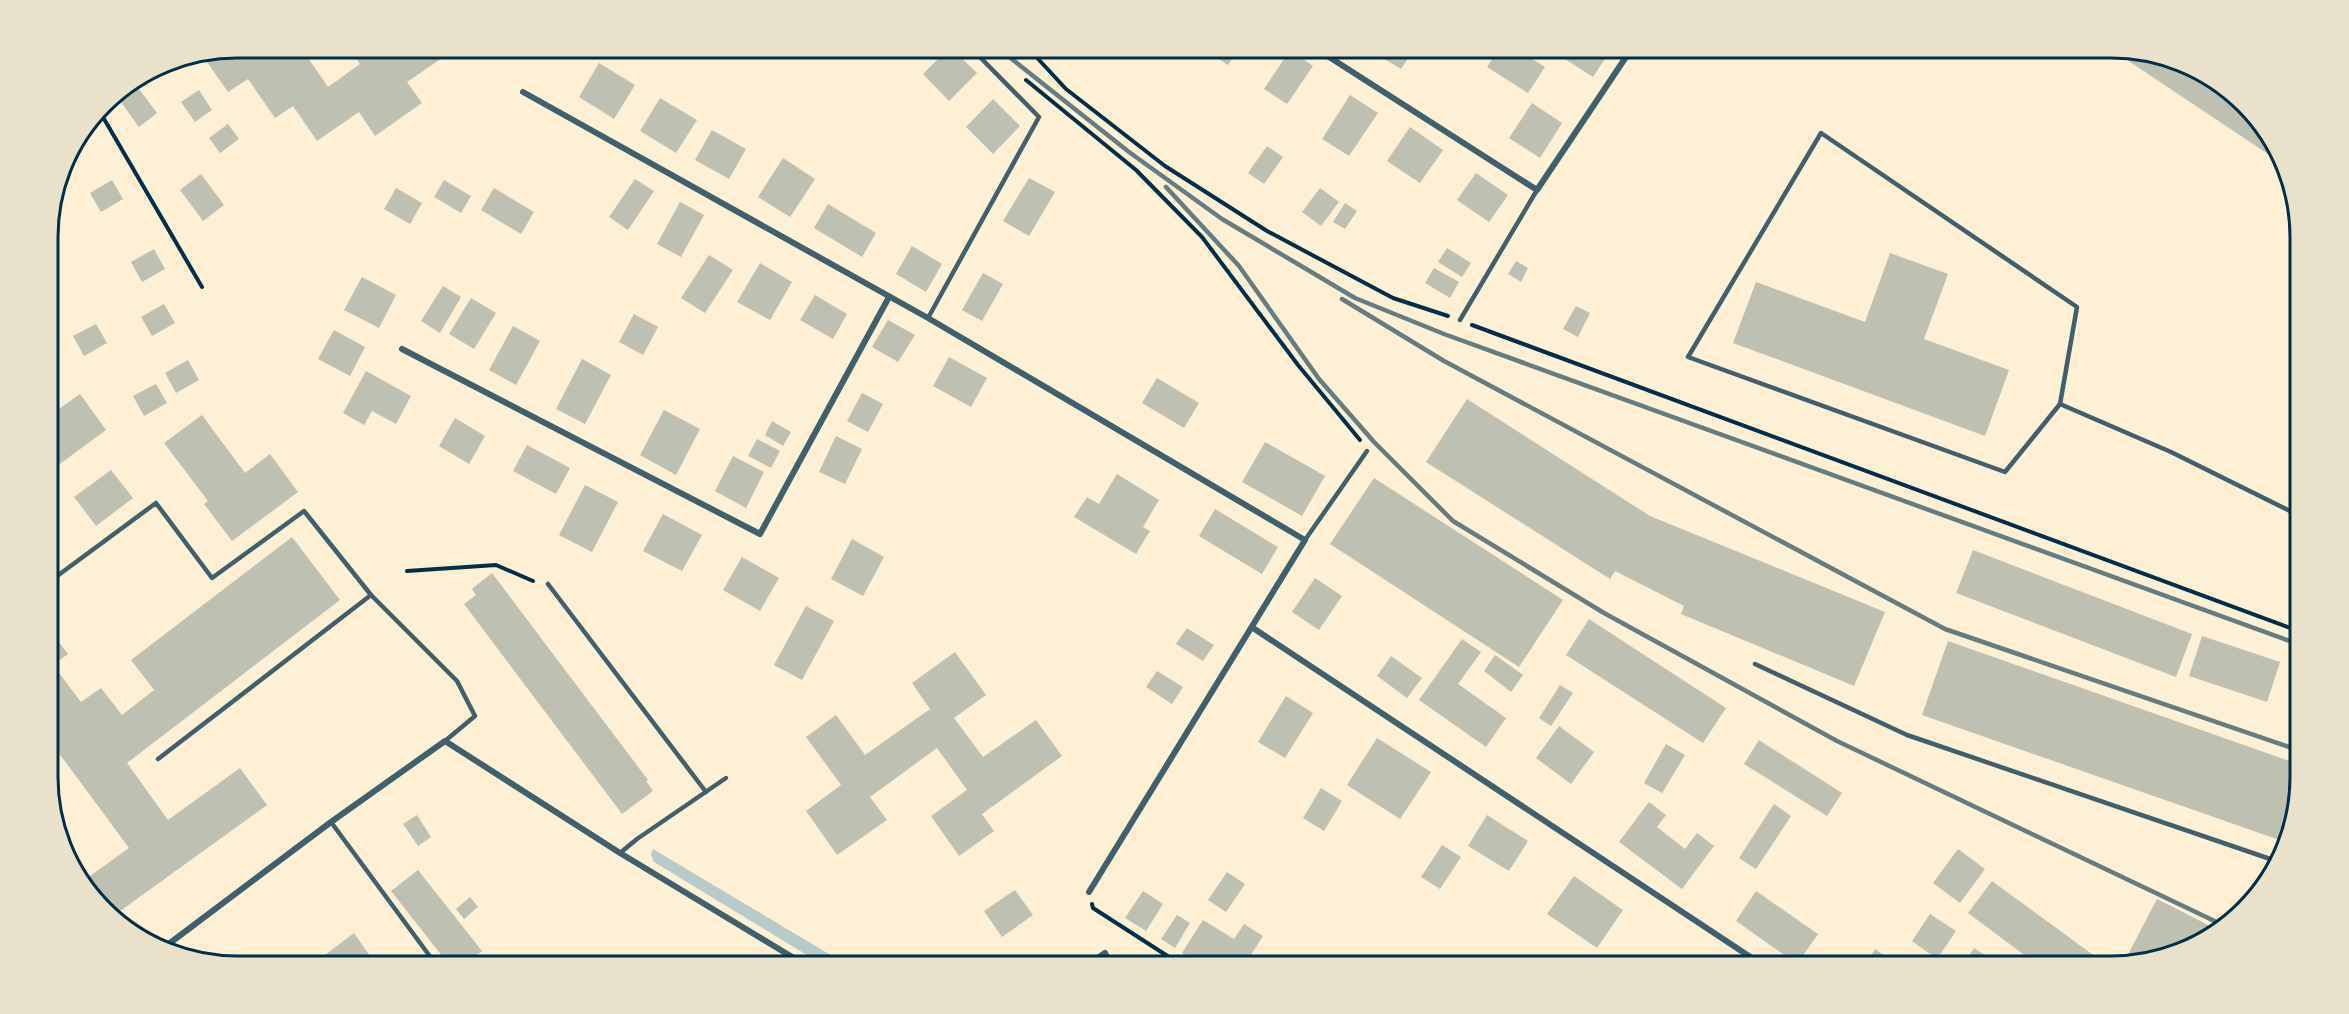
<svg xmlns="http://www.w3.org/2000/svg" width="2349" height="1014" viewBox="0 0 2349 1014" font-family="Commissioner,sans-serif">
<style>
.green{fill:#b9caca}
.building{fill:#bec0b2}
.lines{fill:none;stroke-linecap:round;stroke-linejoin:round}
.path{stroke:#003049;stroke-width:4}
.service{stroke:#3f606c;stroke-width:4.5}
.minor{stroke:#3f606c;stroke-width:6}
.rail{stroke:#657d81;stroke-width:4.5}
.rim{fill:none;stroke:#003049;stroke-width:3}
</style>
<rect width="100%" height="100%" fill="#fdf0d5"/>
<path class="green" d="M653,849l196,117h-24l-171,-104 -3,-7z"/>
<g class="building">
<path d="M238,48h71l-5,4 24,35 32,-23 -11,-16h37l1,2 3,-2h58l3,4 -44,30 15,21 -47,33 -16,-24 -42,29 -24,-35 -18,12 -27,-39 -20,13 -26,-37z"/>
<path d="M949,48h2l26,25 -28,28 -26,-27z"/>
<path d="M1205,48h34l-11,17 -24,-16z"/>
<path d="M1371,48h44l-14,21 -31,-19z"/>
<path d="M1499,48h16l30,19 -17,26 -41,-26z"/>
<path d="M1573,48h39l-19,29 -28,-18z"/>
<path d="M2109,48l74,14 79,60 15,38z"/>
<path d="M1290,50l23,16 -26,38 -23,-15z"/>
<path d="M599,63l36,22 -21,34 -35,-22z"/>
<path d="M136,85l21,28 -18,14 -21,-29z"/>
<path d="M199,90l13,20 -17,12 -14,-20z"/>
<path d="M1350,95l28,18 -29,43 -27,-17z"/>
<path d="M660,98l37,22 -21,33 -36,-22z"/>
<path d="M993,99l27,27 -27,28 -27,-27z"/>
<path d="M1532,103l30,20 -22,35 -31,-20z"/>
<path d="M228,124l11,15 -19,14 -11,-15z"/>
<path d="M1410,127l33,23 -23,33 -33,-22z"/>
<path d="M712,130l34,19 -17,30 -34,-19z"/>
<path d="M1267,146l16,11 -19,27 -16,-11z"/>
<path d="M783,158l32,21 -25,38 -32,-20z"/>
<path d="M1476,173l32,22 -19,27 -32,-22z"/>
<path d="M201,174l23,31 -21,16 -23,-31z"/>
<path d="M1029,178l26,14 -26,44 -26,-15z"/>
<path d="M635,179l19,12 -26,39 -19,-13z"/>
<path d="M112,180l11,19 -22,13 -11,-19z"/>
<path d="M444,180l27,16 -10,17 -27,-16z"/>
<path d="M396,188l26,15 -12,21 -26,-15z"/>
<path d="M494,188l40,24 -13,22 -40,-24z"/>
<path d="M1320,188l19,14 -18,24 -19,-14z"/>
<path d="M680,202l24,13 -23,42 -24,-13z"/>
<path d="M1345,203l12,8 -12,18 -12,-7z"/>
<path d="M828,204l48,29 -14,24 -48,-29z"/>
<path d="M912,246l30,18 -16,28 -30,-18z"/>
<path d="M1447,248l24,15 -9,14 -24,-15z"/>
<path d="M154,249l11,20 -23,13 -11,-20z"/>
<path d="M1890,253l58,21 -24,65 85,31 -24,66 -252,-93 23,-61 109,40z"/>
<path d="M709,255l24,15 -28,43 -24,-15z"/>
<path d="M1516,261l12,7 -7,14 -13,-8z"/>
<path d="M760,263l32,19 -22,38 -33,-18z"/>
<path d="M1434,268l25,14 -9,16 -25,-15z"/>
<path d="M983,273l20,11 -21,37 -20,-11z"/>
<path d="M362,277l34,18 -17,33 -35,-18z"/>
<path d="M443,286l18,11 -21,36 -19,-12z"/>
<path d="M49,294l8,16 -8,4z"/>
<path d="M815,295l32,19 -14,25 -33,-19z"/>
<path d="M471,298l25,15 -22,36 -25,-15z"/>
<path d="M164,304l11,19 -23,13 -11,-19z"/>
<path d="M1576,306l14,7 -12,24 -15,-8z"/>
<path d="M634,314l24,13 -15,28 -24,-13z"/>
<path d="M888,320l27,15 -17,27 -26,-15z"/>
<path d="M96,324l11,19 -23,13 -11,-20z"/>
<path d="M513,326l27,15 -24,44 -27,-15z"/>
<path d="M334,330l31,17 -15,29 -32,-17z"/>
<path d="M949,357l38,21 -16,29 -38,-21z"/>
<path d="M582,359l29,16 -26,49 -29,-15z"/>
<path d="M188,360l11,20 -23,13 -11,-20z"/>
<path d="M366,371l45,25 -15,28 -24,-13 -8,14 -21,-12z"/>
<path d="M1157,378l42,25 -15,25 -42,-25z"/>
<path d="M156,384l11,19 -23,13 -11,-20z"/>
<path d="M862,393l21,11 -15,28 -21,-11z"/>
<path d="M80,394l26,36 -57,42v-56z"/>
<path d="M1467,399l183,117 235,96 -31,74 -173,-72 3,-8 -69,-35 -5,8 -184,-117z"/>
<path d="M664,410l36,19 -24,46 -36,-20z"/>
<path d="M202,415l43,58 25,-19 28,38 -66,49 -28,-37 4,-3 -44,-58z"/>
<path d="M455,418l30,18 -16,28 -30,-18z"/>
<path d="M772,421l19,11 -8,14 -18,-11z"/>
<path d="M836,436l26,13 -17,35 -26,-12z"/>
<path d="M757,439l23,12 -9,17 -23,-12z"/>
<path d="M1265,442l60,34 -23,40 -60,-34z"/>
<path d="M527,445l43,23 -14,26 -43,-23z"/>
<path d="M733,456l31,16 -18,36 -31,-17z"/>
<path d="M111,470l22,28 -37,28 -22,-29z"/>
<path d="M1117,474l42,26 -16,27 7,4 -14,23 -62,-37 13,-20 12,7z"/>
<path d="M1374,478l189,122 -44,67 -189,-123z"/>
<path d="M585,485l33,17 -26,50 -33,-17z"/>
<path d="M1215,509l63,38 -16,27 -63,-38z"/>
<path d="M663,514l39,21 -20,36 -39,-20z"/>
<path d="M292,537l48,63 -213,163 41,57 72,-52 27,37 -151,109 -29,-22 -4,-11 46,-33 -79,-107 -1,-112 19,25 -15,11 28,37 20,-14 21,27 32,-25 -23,-30z"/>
<path d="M852,539l32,18 -21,39 -32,-17z"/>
<path d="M1973,550l219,84 -16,43 -220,-84z"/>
<path d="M742,557l37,21 -19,33 -37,-21z"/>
<path d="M492,573l156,207 -2,1 7,10 -31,23 -158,-210 12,-9 -4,-6z"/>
<path d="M1315,578l27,18 -23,34 -27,-18z"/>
<path d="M806,606l28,15 -32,59 -28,-15z"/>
<path d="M1589,619l137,89 -23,35 -137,-88z"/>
<path d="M1187,628l27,17 -11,16 -27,-17z"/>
<path d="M2202,636l78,26 -13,40 -78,-26z"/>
<path d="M1462,639l19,13 -23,32 48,34 -20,29 -67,-47z"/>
<path d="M1948,641l353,124v11l-13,67 -366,-128z"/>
<path d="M955,652l31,43 -32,23 29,39 53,-37 26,36 -80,58 12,17 -35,25 -28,-40 36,-26 -30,-42 -67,49 17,23 -50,35 -31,-44 35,-26 -35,-48 30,-22 29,40 65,-46 -18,-26z"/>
<path d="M1495,655l28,20 -12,17 -27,-21z"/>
<path d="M1391,656l31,22 -15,20 -30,-22z"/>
<path d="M1157,671l26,16 -11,17 -26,-17z"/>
<path d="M1560,685l13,8 -22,33 -12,-8z"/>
<path d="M1286,696l27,17 -28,45 -27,-16z"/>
<path d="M1559,726l35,26 -23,32 -35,-26z"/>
<path d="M1377,738l54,34 -31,47 -53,-34z"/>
<path d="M1759,740l83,53 -15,23 -83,-52z"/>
<path d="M1666,744l19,11 -23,38 -18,-10z"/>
<path d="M1321,788l21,13 -18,30 -21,-13z"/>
<path d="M1649,802l17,13 -9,12 28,22 12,-16 17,13 -32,43 -63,-47z"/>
<path d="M1774,804l17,12 -35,53 -17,-11z"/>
<path d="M417,815l14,22 -13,9 -15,-22z"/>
<path d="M1487,815l41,26 -19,30 -41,-25z"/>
<path d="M1442,845l19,12 -21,32 -19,-12z"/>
<path d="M1958,849l27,20 -25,34 -27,-20z"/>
<path d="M418,870l64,81 -19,15h-13l-59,-75z"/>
<path d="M1227,872l18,12 -19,28 -18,-12z"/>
<path d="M1574,876l49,34 -26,38 -50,-34z"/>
<path d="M1992,881l104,76 -6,9h-51l-71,-53z"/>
<path d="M1015,890l18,25 -31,22 -18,-26z"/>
<path d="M1143,891l20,13 -17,27 -21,-13z"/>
<path d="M1756,891l62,43 -21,30 -61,-43z"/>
<path d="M470,897l8,10 -14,12 -8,-10z"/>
<path d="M2157,899l63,32 -98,35z"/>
<path d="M1930,914l26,17 -19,28 -25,-18z"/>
<path d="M1177,915l13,8 -15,25 -14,-9z"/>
<path d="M1203,920l31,19 10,-15 19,12 -19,30h-41l-21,-13z"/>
<path d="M354,933l23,33h-51l-5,-8z"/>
<path d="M1974,948l28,18h-39z"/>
<path d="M1875,949l25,17h-35z"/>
</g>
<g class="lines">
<g class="path">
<path d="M1028,48l38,41 99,77 102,65 126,67 55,18"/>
<path d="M1026,80l110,90 66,67 96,128 62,75"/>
<path d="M100,112l102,175"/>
<path d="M1472,325l829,307"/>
<path d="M407,571l89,-6 37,16"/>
<path d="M1092,904l1,4 90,58"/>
</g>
<g class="service">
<path d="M1821,133l256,174 -17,97 -55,68 -317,-115z"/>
<path d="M928,318l111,-201 -68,-69"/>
<path d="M1460,320l77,-130"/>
<path d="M2060,404l111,48 129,64"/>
<path d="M1305,540l62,-89"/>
<path d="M49,582l107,-79 56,75 92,-67 67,84 86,86 18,35 -30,25"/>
<path d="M548,584l158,208"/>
<path d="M1755,664l152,71 372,127"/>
<path d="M158,759l213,-164"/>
<path d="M331,822l106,144"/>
<path d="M620,853l17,-14 89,-61"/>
<path d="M1105,953l11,13"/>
</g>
<g class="minor">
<path d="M1315,48l222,142 95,-142"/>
<path d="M523,92l405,226 377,222 -216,352"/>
<path d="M402,349l358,185 129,-237"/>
<path d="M1253,628l511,338"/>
<path d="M162,949l169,-127 114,-81 175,112 187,113"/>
<path d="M1086,966l19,-13"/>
</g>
<g class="rail">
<path d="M1001,48l7,8 121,96 93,67 133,79 89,36 857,311"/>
<path d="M1166,187l73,79 80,113 55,63 79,79 151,92 233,128 388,185"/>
<path d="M1342,299l102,62 501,268 356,122"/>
</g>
</g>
<path d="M0 0H2349V1014H0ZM237 58H2111A179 179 0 0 1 2290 237V777A179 179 0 0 1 2111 956H237A179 179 0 0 1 58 777V237A179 179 0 0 1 237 58Z" fill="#e9e1ca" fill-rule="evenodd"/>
<path class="rim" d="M237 58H2111A179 179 0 0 1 2290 237V777A179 179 0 0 1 2111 956H237A179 179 0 0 1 58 777V237A179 179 0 0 1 237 58Z"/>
</svg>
